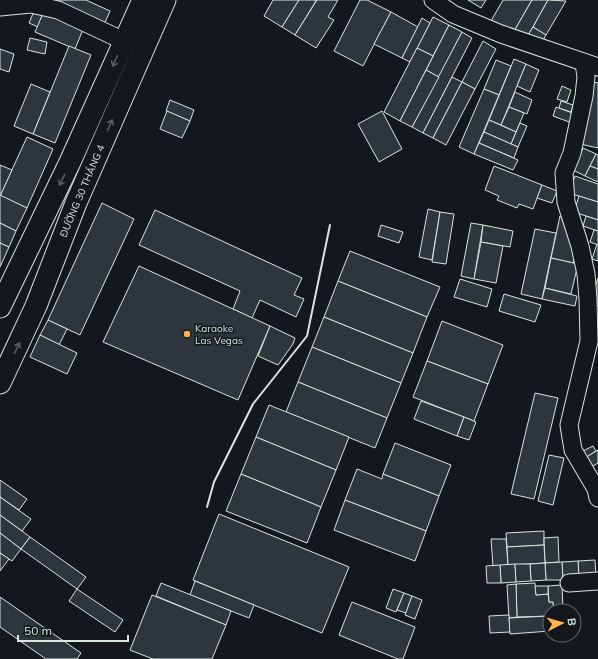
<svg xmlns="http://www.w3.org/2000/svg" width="598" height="659" viewBox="0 0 598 659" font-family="Mulish,sans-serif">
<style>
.building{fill:#2c363c;stroke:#d8e6dc}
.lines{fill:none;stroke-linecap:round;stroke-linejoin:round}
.minor-casing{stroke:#d8e6dc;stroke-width:19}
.major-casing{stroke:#d8e6dc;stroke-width:23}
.minor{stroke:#14181c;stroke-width:17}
.major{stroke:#14181c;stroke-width:21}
.wall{stroke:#d8e6dc;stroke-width:2}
.oneway{stroke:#59605f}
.poi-dot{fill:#ffb74d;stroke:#14181c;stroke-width:1.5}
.labels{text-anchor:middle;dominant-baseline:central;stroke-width:3;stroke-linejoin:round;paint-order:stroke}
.street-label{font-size:10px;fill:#d8e6dc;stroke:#14181c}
.poi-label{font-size:10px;fill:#d8e6dc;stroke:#14181c;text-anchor:start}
</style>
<rect width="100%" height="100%" fill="#14181c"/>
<g class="building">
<path d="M45,0h41l24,11 -7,16z"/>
<path d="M273,0h26l-17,27 -18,-11z"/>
<path d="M299,0h15l2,1 -21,34 -13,-8z"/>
<path d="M317,0h21l-10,17 6,3 -18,28 -21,-13z"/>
<path d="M360,0h7l24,12 -28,54 -29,-15z"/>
<path d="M468,0h18l-5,8z"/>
<path d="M503,0h29l-19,33 -22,-12z"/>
<path d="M532,0h16l-23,41 -12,-8z"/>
<path d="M548,0l18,1 -20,34 -13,-8z"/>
<path d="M34,11l8,4 -4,12 -9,-4z"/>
<path d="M44,11l40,16 -9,22 -40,-17z"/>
<path d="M391,12l27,15 -16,31 -28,-14z"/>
<path d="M433,17l16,8 -16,31 -16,-8z"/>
<path d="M422,18l8,5 -20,39 -8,-4z"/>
<path d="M449,25l13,7 -23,45 -13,-7z"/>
<path d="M533,27l13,8 -6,11 -14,-8z"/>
<path d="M462,32l10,6 -49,95 -11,-6z"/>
<path d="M30,38l17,4 -2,12 -18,-4z"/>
<path d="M483,41l13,8 -21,40 -13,-7z"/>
<path d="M69,46l22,9 -36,88 -22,-9z"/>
<path d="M417,48l16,8 -33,65 -16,-9z"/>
<path d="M0,49l14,5 -5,18 -9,-3z"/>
<path d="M514,59l12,5 -25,61 -12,-5z"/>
<path d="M496,60l15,6 -12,29 -15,-6z"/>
<path d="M526,64l13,6 -9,22 -13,-6z"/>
<path d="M426,70l13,7 -27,50 -12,-6z"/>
<path d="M452,77l10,5 -29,56 -10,-5z"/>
<path d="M462,82l13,7 -29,56 -13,-7z"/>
<path d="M593,82l5,1v65l-18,-4z"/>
<path d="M31,84l19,8 -17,42 -19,-8z"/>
<path d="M562,86l9,4 -4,12 -10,-3z"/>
<path d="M484,89l15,6 -25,59 -15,-7z"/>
<path d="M515,92l17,8 -5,14 -18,-7z"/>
<path d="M170,100l24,10 -4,11 -24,-10z"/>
<path d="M561,101l12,4 -2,7 -12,-4z"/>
<path d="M509,107l15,6 -8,19 -15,-7z"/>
<path d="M556,107l19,7 -3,9 -19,-7z"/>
<path d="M167,111l23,10 -8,17 -22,-9z"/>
<path d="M382,111l20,38 -23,13 -21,-38z"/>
<path d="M489,120l27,12 -5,12 -27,-12z"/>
<path d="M520,123l7,3 -9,21 -7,-3z"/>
<path d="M484,132l34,15 -4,11 -35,-15z"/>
<path d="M27,137l26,12 -26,59 -27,-12z"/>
<path d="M479,143l39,17 -5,10 -39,-16z"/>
<path d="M583,148l13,6 -11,22 -12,-6z"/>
<path d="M596,154l2,1v14l-8,-3z"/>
<path d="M0,165l12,5 -12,26z"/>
<path d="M494,166l48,19 -9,24 -14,-5 -2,4 -20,-8 2,-4 -14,-6z"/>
<path d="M590,166l8,3v13l-13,-6z"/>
<path d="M575,176l23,8v18l-29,-9z"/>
<path d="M542,185l15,6 -5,12 -15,-5z"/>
<path d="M0,195l27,13 -11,23 -16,-8z"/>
<path d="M579,196l19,6v18l-24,-8z"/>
<path d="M102,203l32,16 -54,116 -32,-15z"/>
<path d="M428,209l12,3 -8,48 -13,-3z"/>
<path d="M155,210l147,68 -8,17 10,4 -8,18 -36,-17 -8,18 -19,-9 7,-18 -101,-46z"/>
<path d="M440,212l14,2 -8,50 -14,-2z"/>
<path d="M560,216l8,9 8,27 -3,11 -22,-5z"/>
<path d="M586,216l12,4v11l-15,-5z"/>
<path d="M0,223l16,8 -7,16 -9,-4z"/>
<path d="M471,223l12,2 -9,54 -13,-3z"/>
<path d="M381,225l22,7 -4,11 -21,-7z"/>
<path d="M483,225l30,6 -3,16 -29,-5z"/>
<path d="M535,229l21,4 -14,66 -21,-5z"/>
<path d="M594,230l4,1v14l-8,-3z"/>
<path d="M481,242l22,4 -7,37 -22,-4z"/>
<path d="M0,243l9,4 -9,20z"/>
<path d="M597,244l1,1v16l-6,-2z"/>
<path d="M350,251l90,36 -13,30 -89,-36z"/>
<path d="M551,258l27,6 -7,30 -26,-6z"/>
<path d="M139,266l131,60 -32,74 -135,-58z"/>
<path d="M598,278v28l-8,-3z"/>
<path d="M460,279l32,10 -5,18 -33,-10z"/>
<path d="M338,281l89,36 -14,36 -89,-36z"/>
<path d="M545,288l32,8 -2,10 -33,-7z"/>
<path d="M504,294l37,11 -6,17 -36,-11z"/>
<path d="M324,317l89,36 -12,30 -89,-36z"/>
<path d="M48,320l19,9 -8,16 -19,-10z"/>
<path d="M442,321l61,24 -15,39 -61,-23z"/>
<path d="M270,326l25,12 -2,6 -15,21 -20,-9z"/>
<path d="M40,335l37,18 -10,21 -37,-17z"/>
<path d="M312,347l89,36 -14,35 -89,-36z"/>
<path d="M427,361l61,23 -14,37 -61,-24z"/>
<path d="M298,382l89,36 -12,30 -89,-36z"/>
<path d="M535,393l23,5 -24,101 -23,-5z"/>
<path d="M421,401l43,16 -7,19 -43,-17z"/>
<path d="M269,405l80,32 -13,33 -80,-33z"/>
<path d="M464,417l12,5 -7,18 -12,-4z"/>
<path d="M256,437l80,33 -15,37 -80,-33z"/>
<path d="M395,443l56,22 -12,31 -56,-22z"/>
<path d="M593,446l3,5 -11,7 -4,-6z"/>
<path d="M598,450v13l-7,4 -6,-9z"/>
<path d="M549,455l15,3 -11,47 -15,-4z"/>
<path d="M357,469l25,10 1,-5 56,22 -13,35 -81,-31z"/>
<path d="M241,474l80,33 -14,36 -81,-32z"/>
<path d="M0,480l27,19 -8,11 -19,-13z"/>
<path d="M0,497l31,22 -9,12 -22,-16z"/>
<path d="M345,500l81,31 -11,30 -81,-31z"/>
<path d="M219,514l130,53 -27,66 -129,-53z"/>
<path d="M0,515l30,22 -9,12 -21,-16z"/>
<path d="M544,531v14l-37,2 -1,-14z"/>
<path d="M0,533l21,16 -9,12 -12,-8z"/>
<path d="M30,537l56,40 -9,12 -56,-40z"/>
<path d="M558,537l1,25 -14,1 -1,-25z"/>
<path d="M491,539h15l2,26 -15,1z"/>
<path d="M544,545l1,18 -37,2 -1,-18z"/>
<path d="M0,553l9,6 -9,12z"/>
<path d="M595,560l1,18 -17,1 -1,-18z"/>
<path d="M578,561l1,18 -16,1 -1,-18z"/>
<path d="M562,562l1,18h-17l-1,-17z"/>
<path d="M545,563l1,17 -15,1 -1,-17z"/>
<path d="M515,564l1,18 -15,1 -1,-18z"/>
<path d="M515,564h15l1,17 -15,1z"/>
<path d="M500,565l1,18h-14l-1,-17z"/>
<path d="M195,581l59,24 -5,13 -59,-23z"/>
<path d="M161,583l70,28 -5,14 -70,-29z"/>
<path d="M535,583l1,12 12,-1 1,8h4l1,9h-4v5l-33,1 -1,-33z"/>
<path d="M516,584l1,33 -8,1 -2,-33z"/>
<path d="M562,585l1,26h-9l-1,-9h-4l-1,-16z"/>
<path d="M535,586h13v8l-12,1z"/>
<path d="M77,589l46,31 -8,12 -46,-31z"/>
<path d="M393,589l11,4 -8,19 -10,-4z"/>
<path d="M404,593l8,3 -6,17 -9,-3z"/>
<path d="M152,595l74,30 -14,34h-59l-23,-9z"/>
<path d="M412,596l10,4 -7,19 -10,-4z"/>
<path d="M0,597l81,56 -4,6h-31l-46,-32z"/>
<path d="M352,602l63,25 -12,32h-5l-59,-24z"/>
<path d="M509,615l1,17 -20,1 -1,-17z"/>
<path d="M550,616v15l-40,3 -1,-16z"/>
</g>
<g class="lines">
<defs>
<g id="minor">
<path d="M433,0l20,14 48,20 97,33"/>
<path d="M0,7l31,-3 27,6 66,31"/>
<path d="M584,63l2,14 -2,19 -12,57 -8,20 2,29 14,44 6,28 2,25 1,42 -20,84 4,25 23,39 2,9"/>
<path d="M569,583l29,-2"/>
</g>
<g id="major">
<path d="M0,307l70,-145 73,-162"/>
<path d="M0,383l36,-77 40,-103 89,-203"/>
</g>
</defs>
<use href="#minor" class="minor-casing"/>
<use href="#major" class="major-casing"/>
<use href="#minor" class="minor"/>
<use href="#major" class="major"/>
<path class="wall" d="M207,507l7,-25 39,-78 54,-68 23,-111"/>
</g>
<defs><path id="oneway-shaft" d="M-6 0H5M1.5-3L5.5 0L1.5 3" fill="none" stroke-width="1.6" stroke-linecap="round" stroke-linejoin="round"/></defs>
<g class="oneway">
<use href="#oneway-shaft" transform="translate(115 61) rotate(114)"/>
<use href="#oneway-shaft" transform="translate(110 125) rotate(-67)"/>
<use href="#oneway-shaft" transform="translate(62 180) rotate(115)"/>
<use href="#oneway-shaft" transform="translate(17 348) rotate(-65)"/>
</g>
<circle class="poi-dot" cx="187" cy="334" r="4"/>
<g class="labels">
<g class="street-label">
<text transform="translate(82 191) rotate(-67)">ĐƯỜNG 30 THÁNG 4</text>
</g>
<g class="poi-label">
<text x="195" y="328">Karaoke<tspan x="195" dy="12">Las Vegas</tspan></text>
</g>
</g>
<g transform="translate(562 623) rotate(84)"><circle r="19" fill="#14181c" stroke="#626a69"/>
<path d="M0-3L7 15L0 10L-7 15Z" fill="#ffb74d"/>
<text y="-6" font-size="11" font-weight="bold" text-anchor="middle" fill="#d8e6dc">B</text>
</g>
<path d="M18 635v6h110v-6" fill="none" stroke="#d8e6dc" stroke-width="2"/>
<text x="24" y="635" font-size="12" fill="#d8e6dc" stroke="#14181c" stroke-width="3" paint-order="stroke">50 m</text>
</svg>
